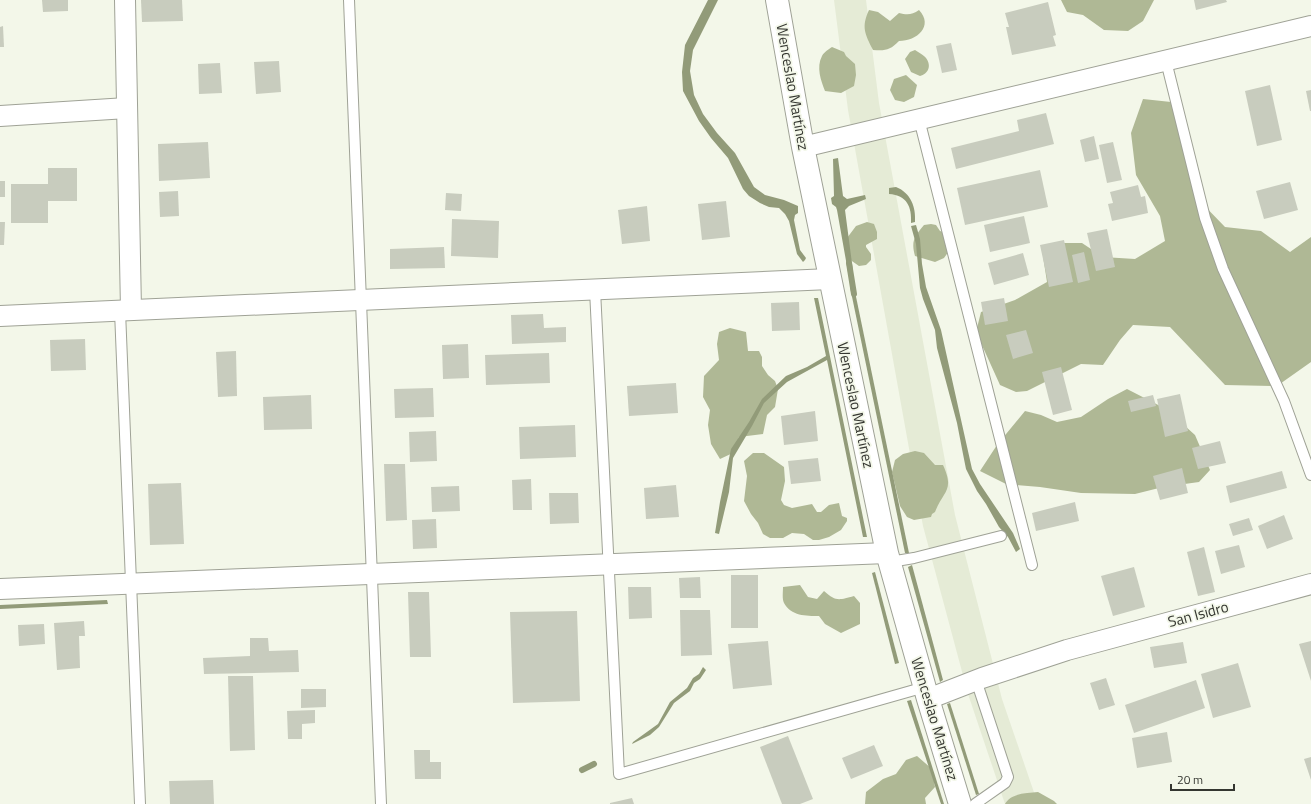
<svg xmlns="http://www.w3.org/2000/svg" width="1311" height="804" viewBox="0 0 1311 804" font-family="'Titillium Web',sans-serif">
<style>
.built{fill:#e5ebd6}
.forest{fill:#afb895}
.water{fill:#929b79}
.lines{fill:none;stroke-linecap:round;stroke-linejoin:round}
.stream{stroke:#929b79;stroke-width:6}
.building{fill:#c8ccbe}
.service-casing{stroke:#9fa296;stroke-width:12}
.minor-casing{stroke:#9fa296;stroke-width:22}
.secondary-casing{stroke:#9fa296;stroke-width:24}
.service{stroke:#fff;stroke-width:10}
.minor{stroke:#fff;stroke-width:20}
.secondary{stroke:#fff;stroke-width:22}
.labels{text-anchor:middle;dominant-baseline:central;stroke-width:3.5;stroke-linejoin:round;paint-order:stroke}
.street-label{font-size:15px;fill:#343630;stroke:#f3f7e9}
</style>
<rect width="100%" height="100%" fill="#f3f7e9"/>
<path class="built" d="M834,0h32l13,103 76,412 47,184 36,105h-33l-37,-110 -45,-168 -75,-416z"/>
<g class="forest">
<path d="M1061,0h93l-11,21 -15,10 -24,-1 -21,-15 -16,-3z"/>
<path d="M869,10l9,2 12,9 9,-8c8,2 13,2 20,-3 15,16 -2,31 -20,31 -9,9 -13,10 -26,9 -8,-16 -12,-23 -4,-40z"/>
<path d="M832,47l12,5 2,4 9,8 1,11 -2,11 -13,7 -16,-2c-4,-10 -9,-24 -3,-35 2,-4 7,-7 10,-9z"/>
<path d="M915,50c4,3 9,5 11,8 6,8 2,16 -6,18l-9,-4 -6,-13 5,-7z"/>
<path d="M906,75l11,10 -3,12 -10,5 -9,-2 -5,-10 4,-11z"/>
<path d="M1143,99l28,3 25,95 29,30 36,4 29,21 21,-15v125l-34,24 -52,-1 -55,-58 -37,-2 -13,15 -17,25 -22,-1 -54,27 -11,1 -16,-7 -24,-53 5,-20 34,-12 32,-18 -4,-26 16,-13h23l21,14 32,2 30,-18 -5,-25 -24,-41 -5,-42z"/>
<path d="M867,222l7,2 3,8v7l-11,6v2l5,7v6l-5,5 -7,1 -10,-7 -2,-21 9,-12z"/>
<path d="M931,224l5,1 4,6 3,1 6,19 -5,7 -9,4 -20,-6c-4,-15 -1,-19 9,-31z"/>
<path d="M730,328l16,4 2,19h11l3,6v9l6,9 7,6 3,8 -3,18 -8,8 -4,19 -24,3 -4,15 -15,7 -9,-15 -3,-19 2,-15 -7,-13 1,-21 15,-16 -2,-16 2,-12z"/>
<path d="M1127,389l39,20 29,26 15,35 -11,12 -36,5 -28,7 -54,-1 -41,-6 -34,-3 -26,-13 17,-26 28,-34 16,4 16,7 24,-5 27,-18z"/>
<path d="M915,451l9,2 11,12h8c12,26 0,26 -8,47l-3,2 -1,3 -17,3 -7,-3 -7,-11 -8,-34 3,-12 8,-6z"/>
<path d="M753,453h11l20,14 1,14 -4,19 3,5 8,3 20,-4 5,8h4l8,-7 10,-2 3,13 5,2v3l-6,9 -12,7 -10,3h-6l-9,-6 -12,-1 -9,5h-13l-7,-4 -5,-11 -7,-9 -7,-13 3,-25 -3,-15z"/>
<path d="M800,585l8,12 9,2 7,-8c12,11 15,9 30,5l6,7v21l-19,9 -16,-9 -6,-8c-13,0 -28,0 -35,-13 -2,-4 -1,-11 -1,-16z"/>
<path d="M917,756l15,13 3,18 -10,11 1,6h-61l1,-12 17,-13 13,-5 10,-14z"/>
<path d="M1038,792l16,9 3,3h-52c6,-11 22,-11 33,-12z"/>
</g>
<g class="water">
<path d="M708,0h10l-25,50 -3,21 4,24 9,19 14,19 18,20 19,34 11,8 19,5 14,6v7l-3,2 -1,5 6,30 6,8 -1,2 -2,2 -6,-8 -8,-33 -4,-7 -6,-6 -10,-1 -9,-4 -11,-7 -6,-7 -15,-31 -17,-20 -12,-17 -16,-30 -1,-19 3,-27z"/>
<path d="M838,158l5,38 4,3 18,-4 1,4 -17,7 -4,4 8,61 -5,1 -11,-62 -1,-3 -4,-3 -1,-6 3,-2 -1,-37z"/>
<path d="M896,187c15,6 20,20 19,35l-4,1c1,-16 -4,-28 -22,-29v-6z"/>
<path d="M916,225l4,14 2,25 4,23 15,43 31,139 8,15 33,49 7,16 -4,3 -8,-15 -9,-10 -13,-23 -9,-13 -11,-22 -3,-15 -6,-31 -20,-75 -2,-18 -12,-31 -3,-11 -4,-44 -5,-18z"/>
<path d="M850,287h4l55,266h-4z"/>
<path d="M814,298h4l49,239h-4l-36,-177 -40,22 -23,21 -12,23 -19,32 -4,34 -10,42 -4,-1 5,-31 11,-53 18,-27 13,-23 24,-23 21,-9 19,-11z"/>
<path d="M912,565l31,115 -3,2 -32,-115z"/>
<path d="M875,572l24,91 -4,1 -23,-91z"/>
<path d="M107,600l1,4 -108,5v-4z"/>
<path d="M703,667l3,3 -6,9 -6,4 -4,8 -16,12 -15,24 -9,8 -18,9 1,-2 25,-18 12,-22 17,-14 6,-10 6,-4z"/>
<path d="M911,700l33,104h-3l-34,-103z"/>
<path d="M950,703l29,91 -3,1 -29,-91z"/>
</g>
<g class="lines">
<g class="stream">
<path d="M849,263l5,31"/>
<path d="M582,770l12,-6"/>
</g>
</g>
<g class="building">
<path d="M42,0h26v11l-25,1z"/>
<path d="M141,0h41l1,21 -41,1z"/>
<path d="M1194,0h32l1,2 -31,8z"/>
<path d="M1048,2l8,33 -3,1 3,10 -44,9 -6,-28h3l-4,-14z"/>
<path d="M3,26l1,21h-4v-20z"/>
<path d="M951,43l6,27 -15,3 -6,-27z"/>
<path d="M279,61l2,31 -25,2 -2,-32z"/>
<path d="M220,63l2,30 -23,1 -1,-30z"/>
<path d="M1270,85l12,55 -25,6 -12,-55z"/>
<path d="M1311,90v21h-1l-4,-20z"/>
<path d="M1046,113l8,31 -98,25 -5,-21 68,-17 -2,-11z"/>
<path d="M1094,136l5,23 -14,3 -5,-22z"/>
<path d="M208,142l2,36 -51,3 -1,-37z"/>
<path d="M1113,142l9,38 -15,3 -8,-38z"/>
<path d="M48,168h29v33h-29v22h-37v-39h37z"/>
<path d="M1040,170l8,37 -83,18 -8,-37z"/>
<rect x="0" y="181" width="5" height="16"/>
<path d="M1290,182l8,28 -34,9 -8,-28z"/>
<path d="M1138,185l3,12 4,-1 3,17 -36,8 -4,-17 5,-1 -3,-11z"/>
<path d="M178,191l1,25 -19,1 -1,-25z"/>
<path d="M446,193l16,1 -1,17 -16,-1z"/>
<path d="M726,201l4,36 -28,3 -4,-36z"/>
<path d="M647,206l3,35 -28,3 -4,-34z"/>
<path d="M1024,216l6,27 -40,9 -6,-27z"/>
<path d="M452,219l47,2 -1,37 -47,-2z"/>
<path d="M0,222h5l-1,23h-4z"/>
<path d="M1107,229l8,38 -19,4 -9,-38z"/>
<path d="M1064,240l9,42 -24,5 -9,-42z"/>
<path d="M444,247l1,21 -55,1v-20z"/>
<path d="M1084,252l6,28 -12,3 -6,-28z"/>
<path d="M1023,253l6,22 -35,10 -6,-22z"/>
<path d="M1004,298l4,23 -23,4 -4,-23z"/>
<path d="M799,302l1,28 -28,1 -1,-28z"/>
<path d="M543,314l1,14 22,-1v15l-54,2 -1,-29z"/>
<path d="M1026,330l7,23 -20,6 -7,-24z"/>
<path d="M85,339l1,31 -35,1 -1,-31z"/>
<path d="M468,344l1,34 -26,1 -1,-34z"/>
<path d="M236,351l1,45 -19,1 -2,-45z"/>
<path d="M549,353l1,30 -64,2 -1,-30z"/>
<path d="M1061,367l11,43 -19,5 -11,-43z"/>
<path d="M676,383l2,30 -49,3 -2,-30z"/>
<path d="M433,388l1,29 -39,1 -1,-29z"/>
<path d="M1180,394l8,37 -23,6 -8,-38z"/>
<path d="M311,395l1,34 -48,1 -1,-33z"/>
<path d="M1153,395l3,11 -25,6 -3,-11z"/>
<path d="M815,411l3,30 -34,4 -3,-29z"/>
<path d="M575,425l1,32 -56,2 -1,-32z"/>
<path d="M436,431l1,30 -27,1 -1,-30z"/>
<path d="M1220,441l6,22 -28,6 -6,-21z"/>
<path d="M818,458l3,23 -30,3 -3,-23z"/>
<path d="M384,464h21l2,56 -21,1z"/>
<path d="M1182,468l6,25 -28,7 -7,-24z"/>
<path d="M1282,471l5,17 -57,15 -4,-17z"/>
<path d="M531,479l1,31h-19l-1,-30z"/>
<path d="M181,483l3,61 -34,1 -2,-61z"/>
<path d="M676,485l3,32 -33,2 -2,-31z"/>
<path d="M459,486l1,25 -28,1 -1,-25z"/>
<path d="M549,493h29l1,30 -29,1z"/>
<path d="M1075,502l4,19 -43,10 -4,-18z"/>
<path d="M1284,515l9,24 -26,10 -9,-23z"/>
<path d="M1249,518l4,12 -20,6 -4,-12z"/>
<path d="M436,519l1,29 -24,1 -1,-29z"/>
<path d="M1239,545l6,22 -24,7 -6,-23z"/>
<path d="M1204,547l11,45 -17,4 -11,-44z"/>
<path d="M1134,567l11,40 -32,9 -12,-40z"/>
<rect x="731" y="575" width="27" height="53"/>
<path d="M700,577l1,21h-21l-1,-20z"/>
<path d="M628,587h23l1,31 -23,1z"/>
<path d="M408,592h21l2,65h-21z"/>
<path d="M680,610h30l2,45 -31,1z"/>
<path d="M577,611l3,90 -67,2 -3,-91z"/>
<path d="M84,621l1,15h-6l1,32 -23,2 -3,-47z"/>
<path d="M44,624l1,20 -26,2 -1,-21z"/>
<path d="M250,638h18l1,13 29,-1 1,22 -95,2 -1,-16 47,-2z"/>
<path d="M768,641l4,44 -39,4 -5,-45z"/>
<path d="M1311,641v40l-12,-37z"/>
<path d="M1183,642l4,21 -33,5 -4,-21z"/>
<path d="M1238,663l13,44 -38,11 -12,-44z"/>
<path d="M228,676h25l2,74 -25,1z"/>
<path d="M1106,678l9,27 -16,5 -9,-27z"/>
<path d="M1196,680l9,28 -71,25 -9,-28z"/>
<path d="M301,689h25v18l-25,1z"/>
<path d="M315,710v13l-13,1v15h-14l-1,-28z"/>
<path d="M1167,732l5,30 -35,6 -5,-30z"/>
<path d="M788,736l25,63 -13,5h-18l-22,-57z"/>
<path d="M874,745l9,21 -32,13 -9,-21z"/>
<path d="M414,750h16v12h11v17h-26z"/>
<path d="M1311,757v23l-7,-21z"/>
<path d="M213,780l1,24h-44l-1,-23z"/>
<path d="M632,798l2,6h-24v-1z"/>
</g>
<g class="lines">
<defs>
<g id="service">
<path d="M349,0l32,804"/>
<path d="M1166,61l39,157 18,51 61,132 27,74"/>
<path d="M919,119l113,446"/>
<path d="M595,290l24,484 306,-87"/>
<path d="M120,311l20,493"/>
<path d="M890,562l24,-4 87,-22"/>
<path d="M975,804l30,-21 3,-6 -32,-97"/>
</g>
<g id="minor">
<path d="M125,0l6,310"/>
<path d="M0,116l127,-8"/>
<path d="M803,147l508,-121"/>
<path d="M0,316l830,-37"/>
<path d="M0,589l887,-36"/>
<path d="M928,699l54,-21 85,-28 244,-66"/>
</g>
<path id="secondary" d="M777,0l26,147 84,406 41,146 32,105"/>
</defs>
<use href="#service" class="service-casing"/>
<use href="#minor" class="minor-casing"/>
<use href="#secondary" class="secondary-casing"/>
<use href="#service" class="service"/>
<use href="#minor" class="minor"/>
<use href="#secondary" class="secondary"/>
</g>
<g class="labels">
<g class="street-label">
<text transform="translate(793 87) rotate(80)">Wenceslao Martínez</text>
<text transform="translate(856 405) rotate(78)">Wenceslao Martínez</text>
<text transform="translate(1198 614) rotate(-15)">San Isidro</text>
<text transform="translate(935 719) rotate(73)">Wenceslao Martínez</text>
</g>
</g>
<path d="M1171 784v6h63v-6" fill="none" stroke="#343630" stroke-width="2"/>
<text x="1177" y="784" font-size="12" fill="#343630" stroke="#f3f7e9" stroke-width="3" paint-order="stroke">20 m</text>
</svg>
